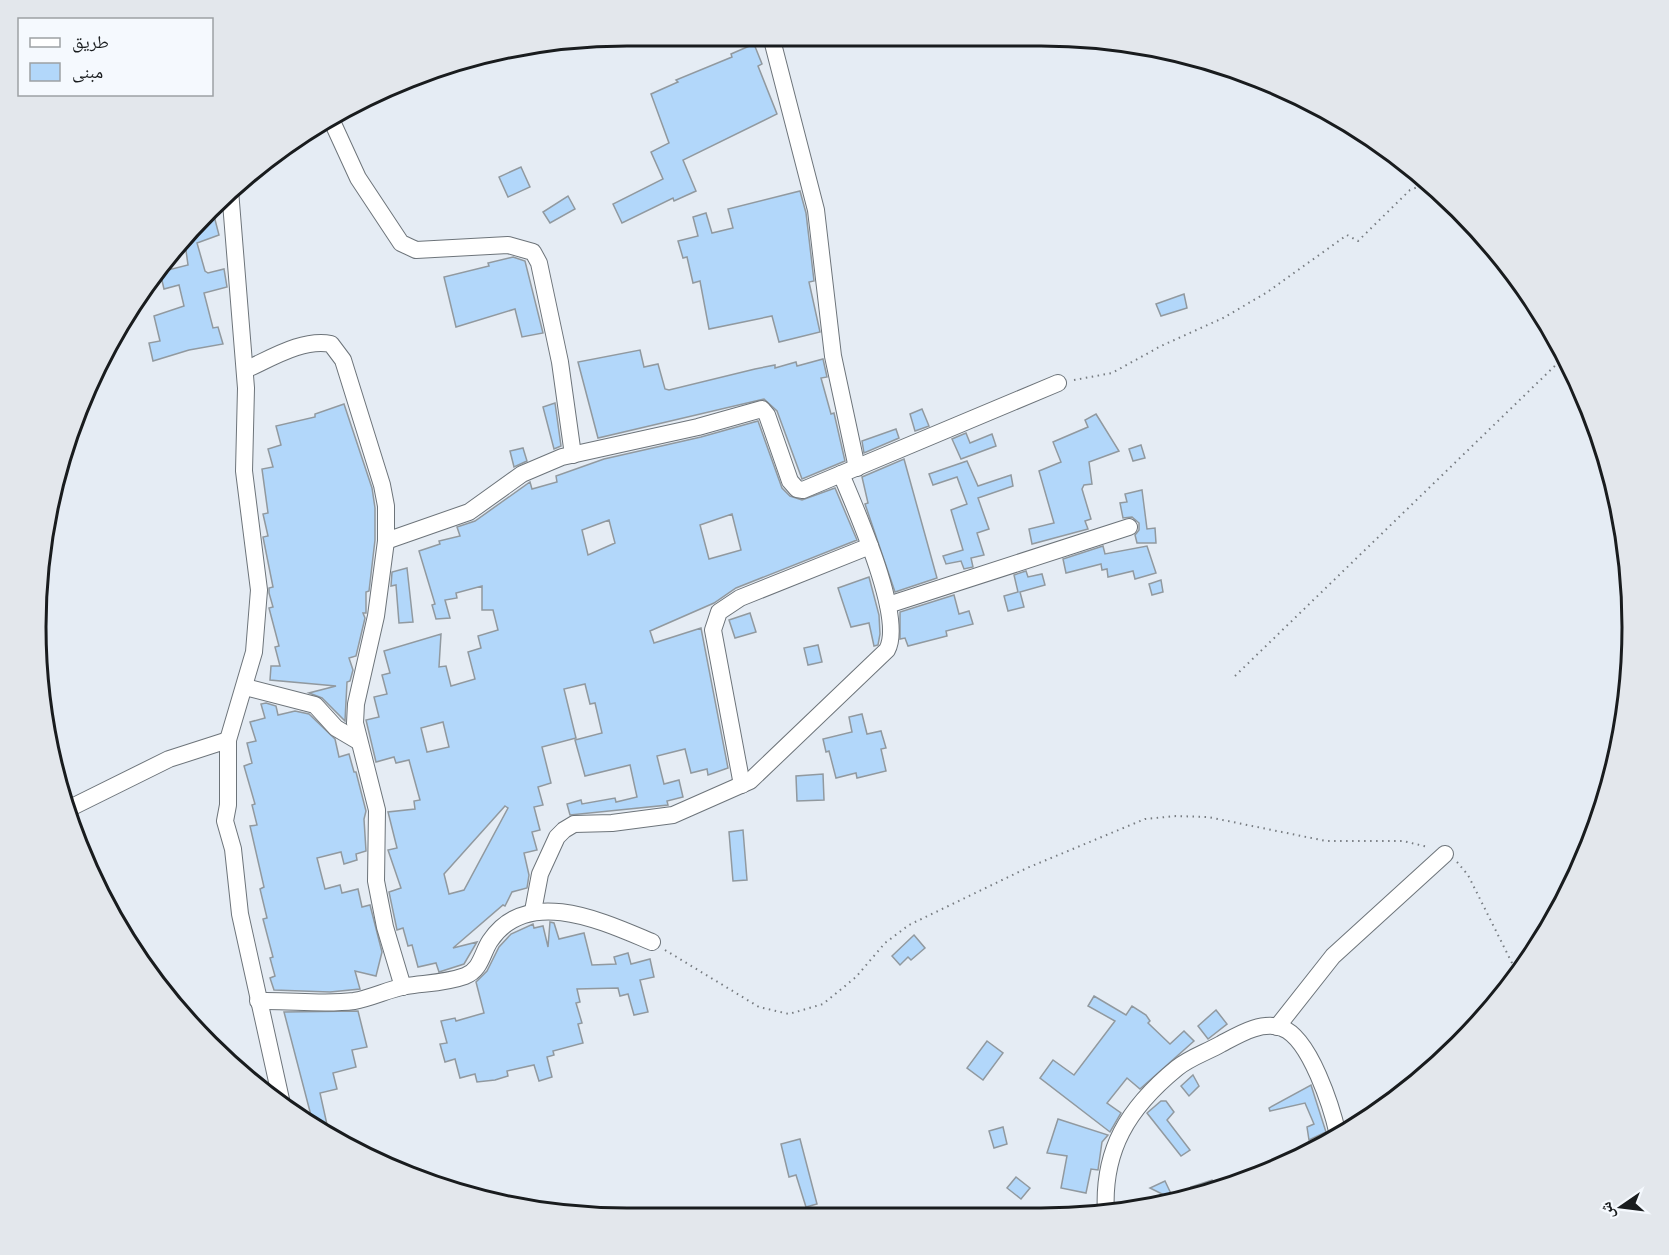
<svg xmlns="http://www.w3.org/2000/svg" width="1669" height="1255" viewBox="0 0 1669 1255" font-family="'PT Sans','Noto Naskh Arabic',sans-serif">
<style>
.building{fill:#b2d7fa;stroke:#91999f;stroke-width:1.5;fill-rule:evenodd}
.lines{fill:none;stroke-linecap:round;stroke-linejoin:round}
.street-casing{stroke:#6d747a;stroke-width:18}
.path{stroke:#777c81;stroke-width:2;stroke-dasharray:1.5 4.5;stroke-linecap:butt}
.street{stroke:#fff;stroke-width:16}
.rim{fill:none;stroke:#191c1e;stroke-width:3}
</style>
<rect width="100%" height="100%" fill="#e5ecf4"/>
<g class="building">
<path d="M754,44l8,20 -4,2 19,48 -94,46 13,31 -22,10 -1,-3 -51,25 -9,-19 50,-25 -12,-27 18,-9 -18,-49 27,-12 -2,-2 56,-23 -1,-3z"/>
<path d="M521,167l9,20 -22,10 -9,-20z"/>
<path d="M800,191l6,22 8,68 -5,1 11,50 -41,10 -7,-26 -63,13 -9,-48 -7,2 -6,-26 -4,1 -5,-17 20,-5 -5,-19 13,-4 6,20 21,-5 -5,-19z"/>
<path d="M568,196l7,13 -25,14 -7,-11z"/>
<path d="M212,208l7,27 -22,8 8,28 3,2 16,-4 3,18 -23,6 9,35 5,-1 5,17 -34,6 -36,11 -4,-18 11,-2 -6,-25 30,-10 -5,-21 -15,4 -4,-17 28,-7 -4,-29z"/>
<path d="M513,257l12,4 18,72 -21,4 -7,-28 -59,18 -12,-50 45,-11 -1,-3z"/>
<path d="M1184,294l3,14 -26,8 -5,-12z"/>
<path d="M640,350l4,17 14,-3 7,25 4,1 86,-21 20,-4v3l21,-6 1,4 26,-7 4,18 -6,1 10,36 3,-1 11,48 -43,18 -25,-68 -13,-12 -166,39 -20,-76z"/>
<path d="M555,403l6,43 -7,3 -11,-42z"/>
<path d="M344,404l28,84 3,20v32l-6,51 -3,1v21h-3l2,5 -9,38 -7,2 4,12 -3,11 -3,1 -2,39 -23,-23 -13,-5 27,-7 -66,-6 1,-14h9l-5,-19 4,-1 -10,-38 4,-1 -4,-14v-5l4,-1 -10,-50 5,-1 -5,-22 5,-1 -6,-44 11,-2 -5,-18 13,-4 -5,-19 39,-9v-3z"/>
<path d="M922,409l7,17 -14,5 -5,-17z"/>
<path d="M1096,414l23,37 -30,11 3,22 -8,1 -2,4 9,30 -6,2 3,8 -56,15 -3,-15 25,-6 -15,-52 22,-9 -8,-20 35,-15 -3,-7z"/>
<path d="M758,421l24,67 8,8 12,4 33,-12 22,52 -121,48 -22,15 -64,28 4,12 47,-15 27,140 -20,7 -1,-6 -16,4 -6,-24 -28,7 7,28 15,-4 4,17 -16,4 1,4 -98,10 -3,-11 14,-4 1,4 33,-6 1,4 21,-5 -7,-32 -45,11 -10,-36 27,-7 -7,-30 -5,1 -5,-20 -21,5 12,49 -34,9 9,36 -13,4 5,18 -9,2 6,23 -8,2 5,18 -13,3 5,22 -2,13 -15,4 -7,14 -2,-1 -50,43 24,-6 -13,22 -25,8 -3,-9 -18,4 -6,-22 -4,1 -5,-18 -6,2 -8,-38 12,-4 -13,-38 9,-2 -9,-36 27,-3 -1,-8 6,-1 -11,-40 -13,3 -2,-6 -18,5 -10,-42 13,-3 -5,-20 13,-3 -5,-19 8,-2 -6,-22 57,-17 -2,33 7,-1 5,20 24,-7 -7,-27 13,-4 -3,-12 20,-6 -5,-20h-11v-24l-26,7 1,5 -12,2 5,18 -14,1 -4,-14 3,-1 -16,-53 21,-7 -1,-3 21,-5 -3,-9 18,-6 55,-39 2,7 25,-7 -1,-6 48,-17 97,-22zM732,514l9,36 -32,9 -9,-34zM609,520l6,23 -27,12 -6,-25zM443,722l6,25 -22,5 -6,-24zM505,806l3,2 -44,82 -15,4 -5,-20z"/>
<path d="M896,429l3,9 -35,15 -2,-12z"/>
<path d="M966,433l4,10 22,-9 4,12 -35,13 -9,-20z"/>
<path d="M1141,445l4,13 -12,3 -4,-12z"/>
<path d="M523,448l4,13 -13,6 -4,-16z"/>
<path d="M904,459l33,119 -42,14 -30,-88 3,-1 -6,-26z"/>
<path d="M967,461l11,25 33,-11 2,11 -35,12 11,31 -12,4 7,22 -13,3 2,9 -9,2 -3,-8 -15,3 -3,-8 20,-6 -12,-40 16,-6 -10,-27 -24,8 -4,-11z"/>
<path d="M1142,490l5,39 8,-1 1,15h-19l-2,-8 4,-5v-7l-7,-6 -9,1 -3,-15 7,-1 -2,-8z"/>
<path d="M1103,546l2,8 42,-8 9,27 -21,6 -2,-8 -25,6 -1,-8 -5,1 -1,-6 -35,9 -3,-14z"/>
<path d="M407,568l6,54 -14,1 -3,-38 -5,1 1,-14z"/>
<path d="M1026,571l2,6 14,-3 3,11 -25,7 4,15 -16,4 -4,-15 14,-4 -4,-17z"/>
<path d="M869,577l10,38 1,19 -2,11 -4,1 -5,-23 -18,4 -13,-39z"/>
<path d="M1161,580l2,12 -11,3 -3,-11z"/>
<path d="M954,595l5,19 10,-3 4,13 -27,7 1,5 -39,10 -3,-8 -5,1v-27z"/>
<path d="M750,613l6,19 -21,6 -6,-18z"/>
<path d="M818,645l4,17 -14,3 -4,-17z"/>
<path d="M266,703l10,3 2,9 17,-4 14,3 26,25 4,18 10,-3 5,18h2l10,39 -2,8 2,32 -10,3 1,6 -13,4 -3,-12 -24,6 8,31 15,-4 2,8 16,-4 4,18 8,-2 12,47 -6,24 -21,-5 5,18 -30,3 -56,-2 -4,-12 5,-2 -5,-18 3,-1 -10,-38 4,-1 -7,-29 4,-2 -14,-61 7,-1 -5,-20 3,-1 -11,-38 8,-3 -5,-20 9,-2 -6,-19 15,-4 -4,-14z"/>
<path d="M862,714l5,20 14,-3 5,17 -5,1 5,22 -29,7 -1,-5 -20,5 -7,-27 -3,1 -3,-13 29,-7 -3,-15z"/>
<path d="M823,774l1,26 -27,1 -1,-25z"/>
<path d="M743,830l4,50 -14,1 -4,-49z"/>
<path d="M550,922l4,1 5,16 25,-6 8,32 24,-1 -2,-7 14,-4 3,11 19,-5 4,18 -14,3 8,32 -14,3 -6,-21 -8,2 -2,-8 -41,1 3,13 -4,1 6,20 -4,1 5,19 -30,8 1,4 -7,2 5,20 -13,4 -5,-16 -27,6 1,5 -13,4 -18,2 -2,-8 -15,4 -5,-19 -10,3 -5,-18 7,-1 -6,-22 14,-3 1,3 28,-8 -8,-31 11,-11 12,-24 12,-13 22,-10 1,4 9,-2 5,21z"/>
<path d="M914,935l11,13 -14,12 -3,-3 -8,8 -8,-9z"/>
<path d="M1094,996l32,19 6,-9 14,9 4,6 -2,2 22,21 14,-13 10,10 -54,48 -13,-11 -20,25 14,10 -11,19 -70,-54 13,-18 21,15 41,-54 -27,-15z"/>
<path d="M1216,1010l11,14 -19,15 -10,-13z"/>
<path d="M358,1011l9,36 -15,3 4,17 -23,6 4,16 -17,4 10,45 -16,-11 -30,-115z"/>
<path d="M987,1041l16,12 -20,27 -16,-12z"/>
<path d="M1193,1075l6,11 -10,10 -8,-10z"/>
<path d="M1311,1085l15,47 -17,8 -2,-13 7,-3 -9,-21 -35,8 -1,-3z"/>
<path d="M1161,1101h5l8,11 -7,8 23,30 -9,6 -34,-43z"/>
<path d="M1058,1119l50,16 -6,7 -4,28 -7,-1 -5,24 -25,-5 6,-32 -20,-3z"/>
<path d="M1003,1127l4,17 -13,4 -5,-17z"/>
<path d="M800,1139l17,65 -11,3 -10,-32 -7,2 -8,-33z"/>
<path d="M1016,1177l14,11 -9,11 -14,-11z"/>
<path d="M1212,1180l9,10 -26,6 -4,-9z"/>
<path d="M1165,1181l9,19 -24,-12z"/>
</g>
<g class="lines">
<defs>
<g id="street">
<path d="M771,36l45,174 17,146 24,112"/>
<path d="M330,117l28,61 43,65 15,7 92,-5 25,7 6,11 21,99 13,93"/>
<path d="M230,190l16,198 -2,83 15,119 -5,62 -26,88v65l-3,16 8,28 7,65 42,190"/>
<path d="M245,370c25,-11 58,-32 86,-26l12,16 39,125 4,21v35l-10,75 -20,88 -1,19 22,87 -1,71 9,46 18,60"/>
<path d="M386,541l83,-29 53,-38 40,-17 136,-30 64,-18 5,6 23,66 7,8 6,1 255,-107"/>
<path d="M888,605l241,-78"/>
<path d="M245,687l70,18 21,23 22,13"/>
<path d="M742,785l-29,-155 6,-18 21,-14 130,-52"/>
<path d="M66,810l103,-51 59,-19"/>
<path d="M533,911l7,-37 17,-37 7,-7 10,-6 38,-1 61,-8 77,-34 137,-131c18,-32 -32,-142 -46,-176"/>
<path d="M258,1001c32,-1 65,4 96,0 18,-3 35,-12 52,-15 20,-3 40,-3 59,-10 16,-6 17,-23 25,-35 37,-56 114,-19 162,1"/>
<path d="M1277,1027l56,-71 112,-102"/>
<path d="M1106,1214c-4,-64 22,-106 71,-146 12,-10 30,-16 44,-24 17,-9 41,-24 61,-16 28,10 50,80 56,107"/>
</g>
</defs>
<use href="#street" class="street-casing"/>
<g class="path">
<path d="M1074,380l38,-7 49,-27 62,-28 43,-25 81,-58 11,6 52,-51 18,-7"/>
<path d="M1235,676l329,-319"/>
<path d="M1457,862l11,13 50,100"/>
<path d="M665,950l94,57 30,7 34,-10 33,-27 29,-34 24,-18 118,-57 118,-49 31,-3 32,1 118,24h77l25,6"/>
</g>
<use href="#street" class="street"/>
</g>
<path d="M0 0H1669V1255H0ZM627 46H1041A581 581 0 0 1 1622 627V627A581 581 0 0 1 1041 1208H627A581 581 0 0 1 46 627V627A581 581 0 0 1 627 46Z" fill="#e3e7ec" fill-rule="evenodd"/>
<path class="rim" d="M627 46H1041A581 581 0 0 1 1622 627V627A581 581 0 0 1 1041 1208H627A581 581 0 0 1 46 627V627A581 581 0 0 1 627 46Z"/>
<rect x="18" y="18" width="195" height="78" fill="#f5f9fe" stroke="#9da1a4" stroke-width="1.5"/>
<rect x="30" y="38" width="30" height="9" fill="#ffffff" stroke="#9da1a4" stroke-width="1.5"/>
<text x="72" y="48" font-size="18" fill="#191c1e">طريق</text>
<rect x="30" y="63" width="30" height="18" fill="#b2d7fa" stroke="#9da1a4" stroke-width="1.5"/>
<text x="72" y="78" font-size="18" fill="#191c1e">مبنى</text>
<g transform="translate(1621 1207) rotate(256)" stroke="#f5f9fe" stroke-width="4.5" paint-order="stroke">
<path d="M0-4.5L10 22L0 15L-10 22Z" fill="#191c1e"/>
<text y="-9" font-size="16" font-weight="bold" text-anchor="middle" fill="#191c1e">ش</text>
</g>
</svg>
